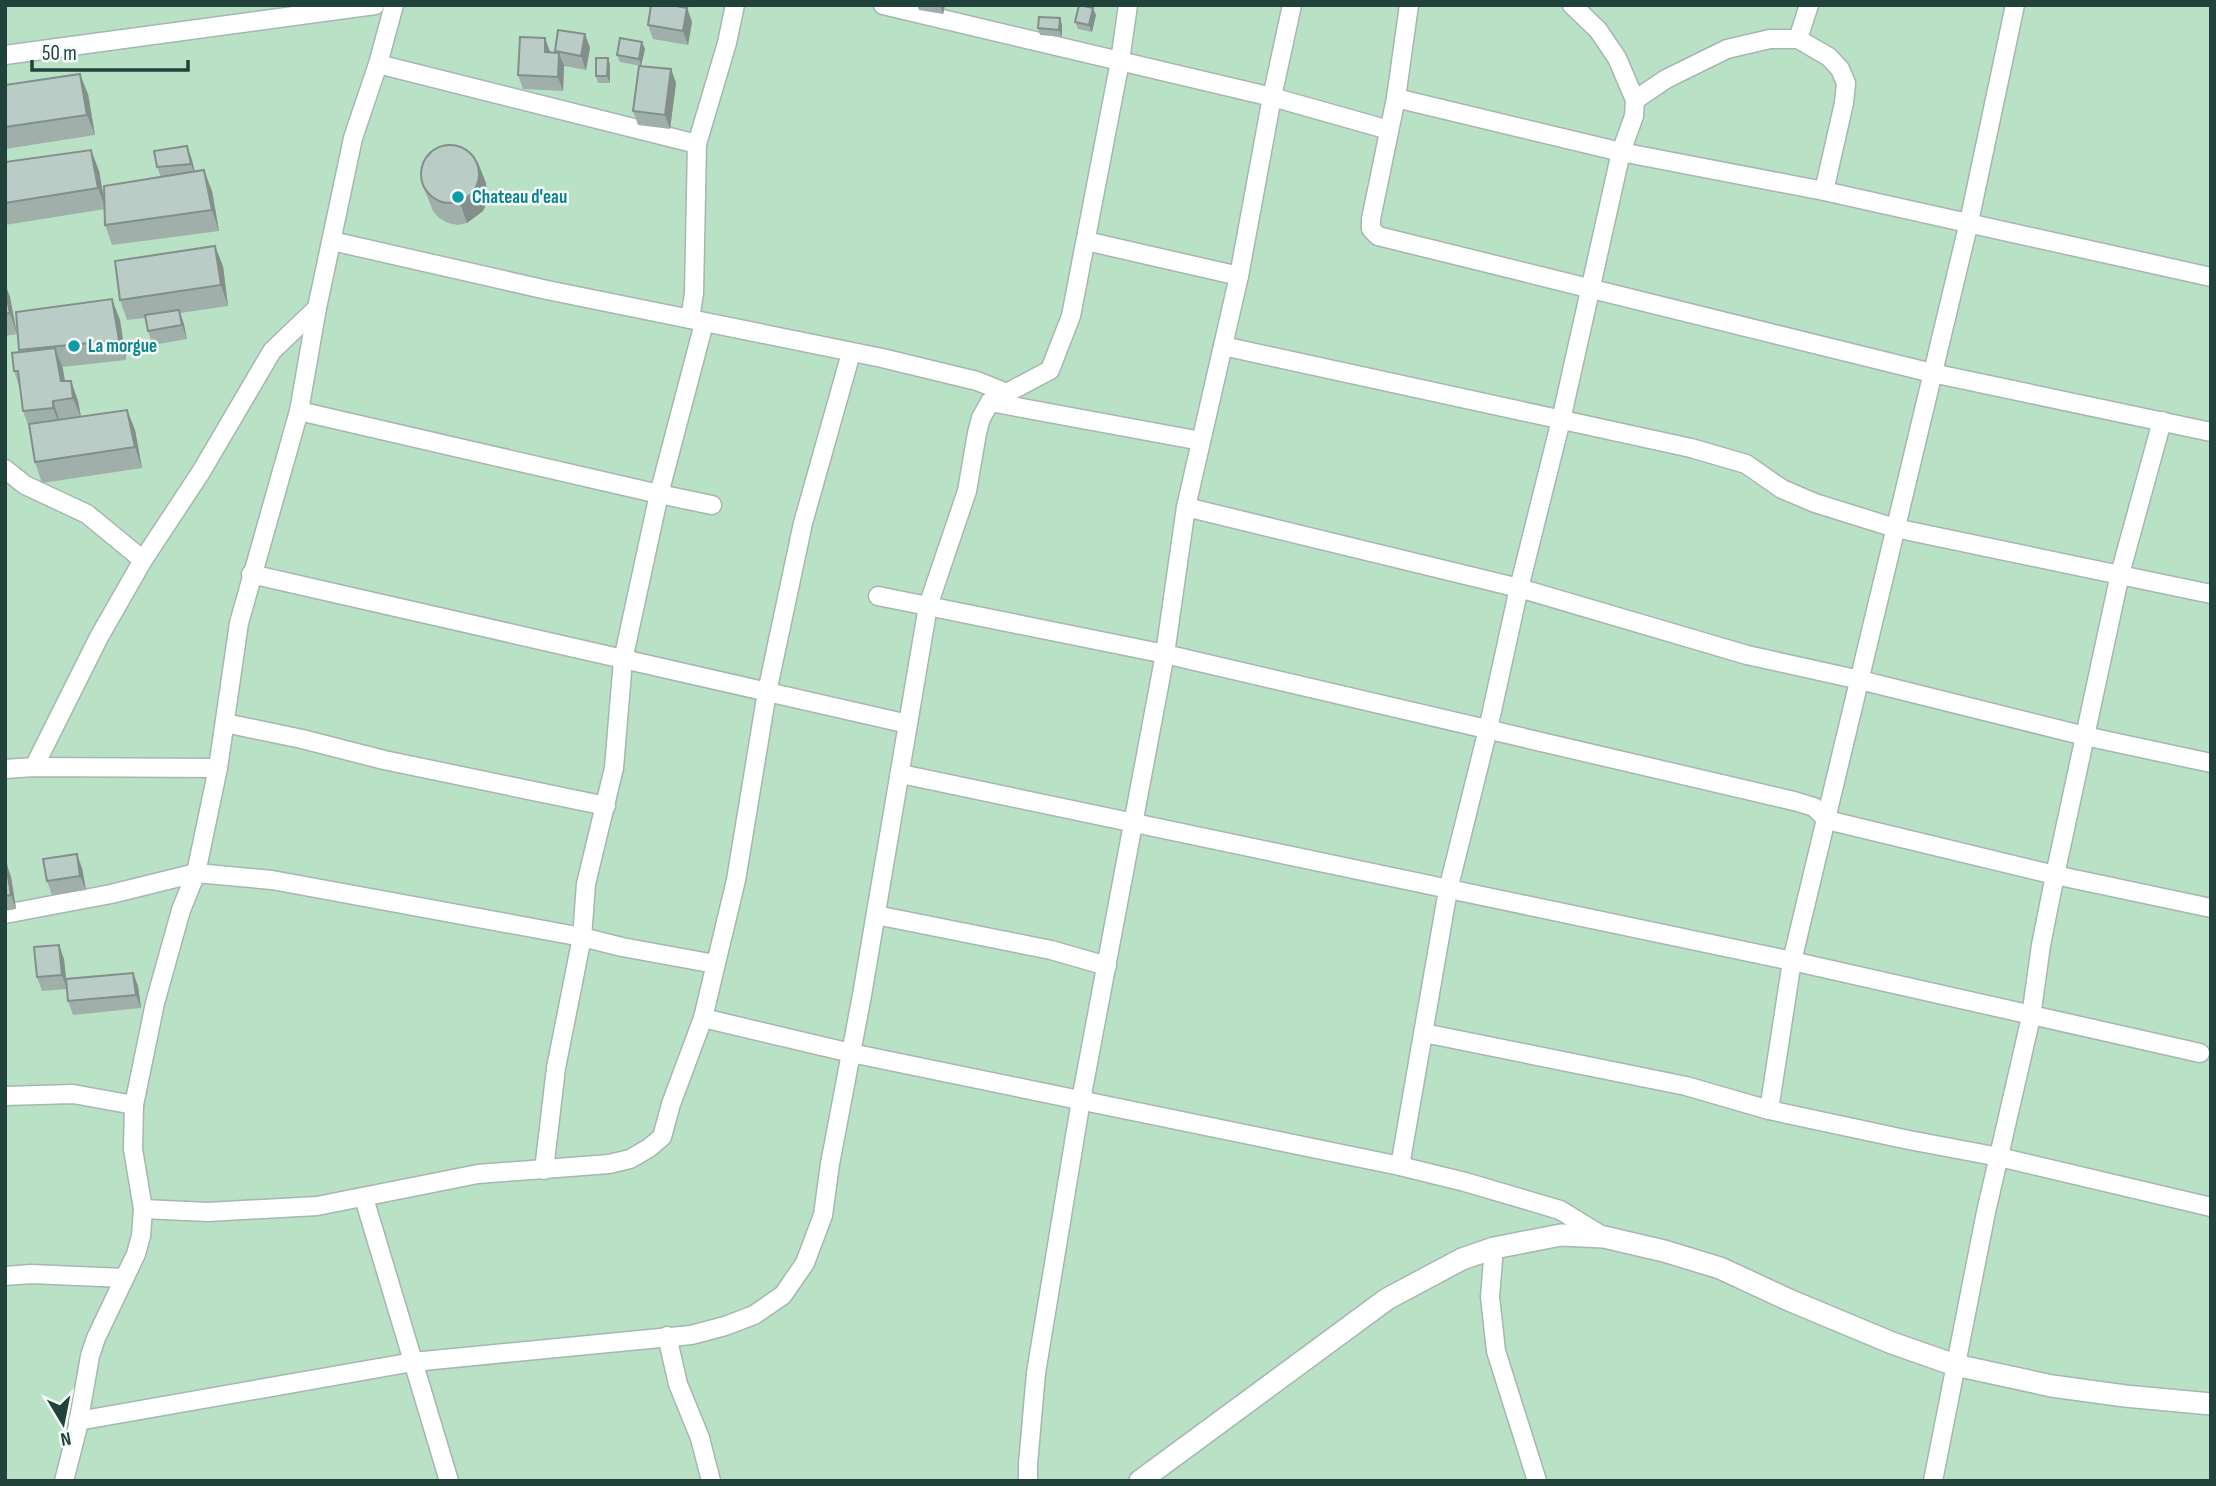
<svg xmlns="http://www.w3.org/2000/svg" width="2216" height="1486" viewBox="0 0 2216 1486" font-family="'Sofia Sans Condensed',sans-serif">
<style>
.green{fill:#b9e1c6}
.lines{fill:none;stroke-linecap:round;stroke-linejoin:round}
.minor-casing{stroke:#a5b7b1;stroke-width:21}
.tertiary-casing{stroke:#a5b7b1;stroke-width:24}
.minor{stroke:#fff;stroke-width:18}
.tertiary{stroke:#fff;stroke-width:21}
.wall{fill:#a0afaa}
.shaded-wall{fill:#828f8b}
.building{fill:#baccc6;stroke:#828f8b;stroke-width:2}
.culture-dot{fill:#0f9aa8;stroke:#f4faf7;stroke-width:2.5}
.labels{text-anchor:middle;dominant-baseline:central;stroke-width:5;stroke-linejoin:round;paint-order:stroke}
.culture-label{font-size:19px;font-weight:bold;fill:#0d838f;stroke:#f4faf7;text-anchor:start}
</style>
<rect width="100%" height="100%" fill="#e3eee9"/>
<rect class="green" x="5" y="5" width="2206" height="1476"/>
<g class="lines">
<defs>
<g id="minor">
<path d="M883,5l389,92 117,33"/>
<path d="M1409,5l-13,93 -25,121v10l7,7 554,137 279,59"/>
<path d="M1798,39l11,-34"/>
<path d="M5,55l370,-50"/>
<path d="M378,64l319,80 30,-101 8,-38"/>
<path d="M1396,98l225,54 203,39 387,86"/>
<path d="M1635,100l31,-21 61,-30 43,-10h28l31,18 11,12 6,14 -2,20 -20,88"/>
<path d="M332,241l215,49 335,68 95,23 30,12"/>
<path d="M1086,241l153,35"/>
<path d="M690,319l4,-26 3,-149"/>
<path d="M1223,346l468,102 55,16 36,25 33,14 80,25 316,66"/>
<path d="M990,402l211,39"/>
<path d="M299,411l360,83 53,11"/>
<path d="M5,469l20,16 62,29 56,46"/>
<path d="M1186,507l333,81 228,67 113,25 225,56 126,27"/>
<path d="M251,574l657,150"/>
<path d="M878,596l287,58 629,147 20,6 13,13 228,55 156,33"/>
<path d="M225,723l77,16 82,21 222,46"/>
<path d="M34,767l65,-130 44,-77 58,-88 71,-121 45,-43"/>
<path d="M5,769l29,-2 184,1"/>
<path d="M901,774l891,187 408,92"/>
<path d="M5,914l106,-20 85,-21 76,7 310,57 40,10 93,17"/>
<path d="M876,915l175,35 56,16"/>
<path d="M703,1018l148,35 549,113 65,16 95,28 44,27"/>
<path d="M1424,1033l262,53 83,24 140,30 90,17 212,50"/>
<path d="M5,1096l68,-2 61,11"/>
<path d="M1769,1110l23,-149 177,-739 46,-217"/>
<path d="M1400,1166l48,-276 40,-161 31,-141 42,-168 60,-268 13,-36 1,-16 -18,-42 -19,-28 -26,-25"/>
<path d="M544,1170l12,-102 26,-131 4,-53 28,-116 9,-108 36,-166 45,-171"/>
<path d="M364,1198l85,283"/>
<path d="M143,1209l65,3 109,-6 161,-32 131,-10 21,-5 19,-11 13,-11 9,-33 32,-86 5,-21 28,-117 31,-188 36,-169 48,-170"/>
<path d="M1494,1248l-4,49 6,54 41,130"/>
<path d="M5,1276l26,-2 93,4"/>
<path d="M667,1336l11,48 22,54 11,43"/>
<path d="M78,1421l335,-59 278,-27 34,-9 29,-11 29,-20 22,-32 18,-48 7,-51 32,-169 66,-389 39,-115 10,-58 4,-15 9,-16 60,-32 21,-54 49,-255 8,-56"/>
<path d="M64,1481l13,-51 13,-74 6,-18 40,-84 5,-18 2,-27 -10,-60 1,-44 21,-102 26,-93 15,-37 22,-105 21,-145 60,-212 18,-103 36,-170 25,-74 16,-59"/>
<path d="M1028,1481v-17l8,-91 45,-273 84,-446 21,-147 53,-231 33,-179 20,-92"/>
<path d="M1933,1481l53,-269 45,-195 10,-72 14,-70 65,-301 42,-153"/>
</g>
<path id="tertiary" d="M1140,1481l247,-182 75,-40 32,-11 67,-13 43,2 60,14 56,17 69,32 103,43 63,22 97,21 73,10 86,8"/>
</defs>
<use href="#minor" class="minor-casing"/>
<use href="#tertiary" class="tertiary-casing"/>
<use href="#minor" class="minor"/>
<use href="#tertiary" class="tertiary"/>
</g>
<g class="wall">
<path d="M917,5h28l-2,9 -24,-4z"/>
<path d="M687,8l5,14 -4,23 -35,-6 -5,-14z"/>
<path d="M1096,15l-4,17 -14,-3 -3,-7z"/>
<path d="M1060,18l2,7v12l-22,-2 -2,-7z"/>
<path d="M585,34l5,14 -4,22 -22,-4 -1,25 -40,-2 -5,-14 27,-37 5,14h5v-1z"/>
<path d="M645,49l-4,17 -21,-4 -3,-7z"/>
<path d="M608,58l2,7v18h-12l-2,-7z"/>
<path d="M671,69l5,14 -6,46 -32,-4 -5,-14z"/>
<path d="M5,85l83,9 7,41 -90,14z"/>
<path d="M187,146l5,14 3,12 17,19 7,40 -107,14 -7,-20v-16l-100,16v-63l86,-12 8,21 5,31 57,-25 -4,-10z"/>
<path d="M478,163l8,20 1,19 -4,9 -16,12 -9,2 -10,-2 -9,-5 -6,-7 -12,-30z"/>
<path d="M223,266l5,40 -48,7 7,26 -34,6 -5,-14 -3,-13 -18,2 -7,-20z"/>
<path d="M5,289l5,8 7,37 -12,2z"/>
<path d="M120,320l6,40 -64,7 3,14h6l7,20 3,15 46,-6 8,20 7,38 -100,15 -7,-21 -5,-32 -7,-19 -3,-22 -6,-18 6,-19 -1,-2z"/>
<path d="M6,863l5,14 5,32 -11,2z"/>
<path d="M82,868l4,22 -34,5 -5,-14z"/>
<path d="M64,959l2,20 67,-6 5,13 3,22 -68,7 -5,-14 -1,-12 -25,2 -5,-14z"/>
</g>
<g class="shaded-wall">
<path d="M940,5h5l-2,9z"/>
<path d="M687,8l5,14 -4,23 -5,-14z"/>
<path d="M1093,8l3,7 -4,17 -3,-7z"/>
<path d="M1060,18l2,7v12l-3,-7z"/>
<path d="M585,34l5,14 -4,22 -5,-14z"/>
<path d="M545,38l5,14h-5z"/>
<path d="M642,42l3,7 -4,17 -2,-7z"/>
<path d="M559,53l5,13 -1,25 -5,-14z"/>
<path d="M608,58l2,7v18l-3,-7z"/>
<path d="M671,69l5,14 -6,46 -5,-14z"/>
<path d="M80,74l8,20 7,41 -8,-20z"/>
<path d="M187,146l5,14 4,17 -5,-13z"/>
<path d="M91,150l8,21 7,38 -8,-21z"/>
<path d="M478,163l8,20 1,19 -4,9 -16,12 -7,-20z"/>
<path d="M204,170l8,21 7,40 -7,-21z"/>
<path d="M215,246l8,20 5,40 -7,-21z"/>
<path d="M5,283l5,14 7,37 -7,-21 -5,-24z"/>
<path d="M112,299l8,21 6,40 -7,-20z"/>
<path d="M179,310l5,14 3,15 -5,-14z"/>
<path d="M55,348l8,21 5,32 -7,-20z"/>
<path d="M71,381l7,20 3,17 -8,-20z"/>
<path d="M53,401l7,21 1,7 -8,-21z"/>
<path d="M127,410l8,20 7,38 -7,-21z"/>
<path d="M77,854l5,14 4,22 -6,-14z"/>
<path d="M6,863l5,14 5,32 -5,-14z"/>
<path d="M59,945l5,14 3,30 -5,-14z"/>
<path d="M133,973l5,13 3,22 -5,-13z"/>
</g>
<g class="building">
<path d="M651,5h20l16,3 -4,23 -35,-6z"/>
<path d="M1079,5l14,3 -4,17 -14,-3z"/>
<path d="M1039,17l21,1 -1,12 -21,-2z"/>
<path d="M558,30l27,4 -4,22 -26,-5z"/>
<path d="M520,37l25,1v14l14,1 -1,24 -40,-2z"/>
<path d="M620,38l22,4 -3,17 -22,-4z"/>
<path d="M596,58h12l-1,18h-11z"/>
<path d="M639,66l32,3 -6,46 -32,-4z"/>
<path d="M80,74l7,41 -82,12v-42z"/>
<circle cx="450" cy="174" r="29"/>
<path d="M187,146l4,18 -34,3 -3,-16z"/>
<path d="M91,150l7,38 -93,15v-41z"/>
<path d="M204,170l8,40 -107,15 -1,-39z"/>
<path d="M215,246l6,39 -101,15 -5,-39z"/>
<path d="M5,289l5,24 -5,1z"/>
<path d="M112,299l7,41 -100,10 -3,-38z"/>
<path d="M179,310l3,15 -34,6 -3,-16z"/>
<path d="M55,348l6,33h10l2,17 -20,3v7l-30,3 -5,-40h-4l-2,-18z"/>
<path d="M127,410l8,37 -100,15 -6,-38z"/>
<path d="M77,854l3,22 -33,5 -4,-22z"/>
<path d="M6,863l5,32 -6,1v-32z"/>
<path d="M59,945l3,30 -25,2 -3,-30z"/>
<path d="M133,973l3,22 -68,6 -2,-22z"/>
</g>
<g class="culture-dot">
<circle cx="458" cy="197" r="7"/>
<circle cx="74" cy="346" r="7"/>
</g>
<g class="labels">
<g class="culture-label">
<text x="472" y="197">Chateau d'eau</text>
<text x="88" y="346">La morgue</text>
</g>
</g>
<rect width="2216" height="1486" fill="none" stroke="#20423a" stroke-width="14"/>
<g transform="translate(63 1423) rotate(170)" stroke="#f4faf7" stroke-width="5" paint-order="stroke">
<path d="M0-5L12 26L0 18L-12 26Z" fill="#20423a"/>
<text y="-10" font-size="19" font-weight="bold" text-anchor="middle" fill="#20423a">N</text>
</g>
<path d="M32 60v10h156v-10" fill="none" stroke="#20423a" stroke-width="3.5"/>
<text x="42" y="60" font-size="21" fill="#20423a" stroke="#f4faf7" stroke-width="5" paint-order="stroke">50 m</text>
</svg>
